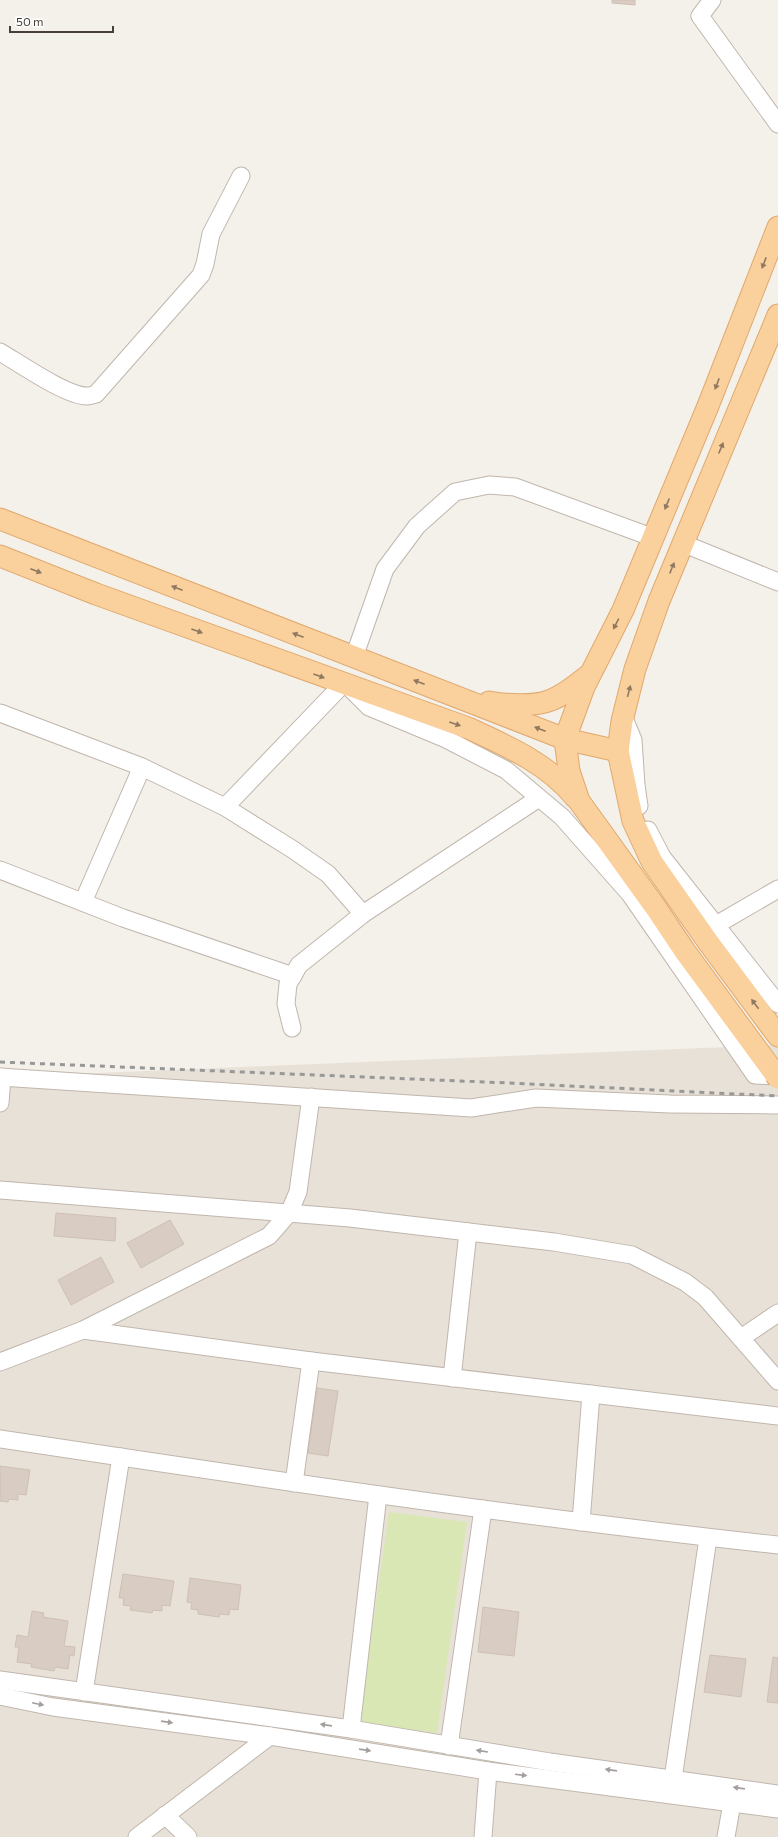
<svg xmlns="http://www.w3.org/2000/svg" width="778" height="1837" viewBox="0 0 778 1837" font-family="Commissioner,sans-serif">
<style>
.residential{fill:#e8e1d8}
.green{fill:#d9e7b5}
.building{fill:#d9ccc3;stroke:#d0c0b3}
.lines{fill:none;stroke-linecap:round;stroke-linejoin:round}
.minor-casing{stroke:#c0b6ad;stroke-width:19}
.major-casing{stroke:#e0a96d;stroke-width:23}
.minor{stroke:#fff;stroke-width:17}
.major{stroke:#fad09d;stroke-width:21}
.rail{stroke:#989898;stroke-width:3;stroke-dasharray:5 5;stroke-linecap:butt}
.major-bridge-casing{stroke:#e0a96d;stroke-width:23;stroke-linecap:butt}
.major-bridge{stroke:#fad09d;stroke-width:21}
.oneway{fill:#8f7960}
.oneway2{fill:#a49f9c}
</style>
<rect width="100%" height="100%" fill="#f4f0ea"/>
<path class="residential" d="M778,1045v792h-778v-760z"/>
<path class="green" d="M389,1512l78,10 -30,211 -78,-11z"/>
<g class="building">
<path d="M612,0h23v5l-23,-2z"/>
<path d="M56,1213l60,5 -1,23 -61,-5z"/>
<path d="M170,1220l14,24 -43,24 -14,-25z"/>
<path d="M101,1257l13,25 -43,23 -13,-25z"/>
<path d="M317,1388l21,3 -10,65 -20,-3z"/>
<path d="M0,1466l30,4 -4,25 -8,-1v6l-9,-1 -1,3 -8,-1z"/>
<path d="M123,1574l51,7 -4,25 -8,-1v6l-9,-1 -1,3 -22,-3 1,-4 -8,-1 1,-7h-5z"/>
<path d="M190,1578l51,7 -3,25 -8,-1 -1,6 -9,-1 -1,3 -21,-3v-4l-7,-1 1,-6 -5,-1z"/>
<path d="M483,1607l36,5 -5,44 -36,-4z"/>
<path d="M32,1611l12,2 -1,4 25,4 -4,25 11,1 -1,9 -4,-1 -2,14 -13,-2 -1,4 -23,-4 1,-3 -15,-2 2,-15h-4l2,-12 11,2z"/>
<path d="M710,1655l36,4 -5,38 -37,-5z"/>
<path d="M773,1657l5,1v45l-11,-1z"/>
</g>
<g class="lines">
<defs>
<g id="minor">
<path d="M712,0l-12,16 78,108"/>
<path d="M0,352c19,11 66,44 87,44 2,0 6,-1 9,-2l105,-119 4,-11 6,-30 30,-58"/>
<path d="M682,543l96,39"/>
<path d="M354,657l31,-88 32,-43 38,-34 34,-7 26,2 139,51"/>
<path d="M348,686l21,21 77,32 60,31 56,47 68,77 125,181 23,1"/>
<path d="M0,713l142,54 83,40 67,42 36,25 35,40"/>
<path d="M623,716l10,24 3,45 3,21"/>
<path d="M225,807l118,-123"/>
<path d="M648,830l14,27 116,147"/>
<path d="M0,870l123,48 170,58"/>
<path d="M83,902l59,-135"/>
<path d="M716,925l62,-36"/>
<path d="M292,1028l-6,-24 2,-20 11,-19 64,-51 176,-116"/>
<path d="M0,1077l471,31 65,-10 134,6 108,1"/>
<path d="M0,1103l2,-26"/>
<path d="M0,1190l350,28 204,24 78,13 53,27 20,15 73,84"/>
<path d="M83,1330l228,31 467,55"/>
<path d="M741,1338l37,-25"/>
<path d="M0,1362l83,-32 186,-94 20,-23 9,-21 13,-95"/>
<path d="M452,1378l16,-146"/>
<path d="M0,1439c259,39 518,78 778,106"/>
<path d="M294,1483l17,-122"/>
<path d="M581,1522l10,-128"/>
<path d="M0,1680l351,49 199,33 228,32"/>
<path d="M84,1692l37,-235"/>
<path d="M0,1696l53,11 217,29 218,35 290,38"/>
<path d="M351,1729l27,-234"/>
<path d="M449,1746l34,-237"/>
<path d="M673,1779l35,-241"/>
<path d="M165,1815l23,22"/>
<path d="M137,1837l133,-101"/>
<path d="M483,1837l5,-66"/>
<path d="M726,1837l6,-34"/>
</g>
<g id="major">
<path d="M778,315l-119,286 -24,68 -13,52 -4,30 15,70 19,41 56,80 70,94"/>
<path d="M0,519l565,220 53,12"/>
<path d="M0,556l96,38 372,134c39,18 79,35 107,69"/>
<path d="M489,702c17,3 46,5 62,-2 14,-5 26,-16 38,-25"/>
<path d="M775,1074l-91,-124 -28,-42 -77,-107 -10,-30 -4,-32 19,-52 39,-77 85,-204 70,-179"/>
</g>
</defs>
<use href="#minor" class="minor-casing"/>
<use href="#major" class="major-casing"/>
<use href="#minor" class="minor"/>
<use href="#major" class="major"/>
<path class="rail" d="M0,1062l509,21 269,13"/>
<defs>
<path id="major-bridge" d="M775,1074l3,4"/>
</defs>
<use href="#major-bridge" class="major-bridge-casing"/>
<use href="#major-bridge" class="major-bridge"/>
</g>
<defs><path id="oneway-solid" d="M-6-.8H1V-3.2L6.5 0L1 3.2V.8H-6Z"/></defs>
<g class="oneway">
<use href="#oneway-solid" transform="translate(764 263) rotate(111)"/>
<use href="#oneway-solid" transform="translate(717 384) rotate(111)"/>
<use href="#oneway-solid" transform="translate(721 448) rotate(-67)"/>
<use href="#oneway-solid" transform="translate(667 504) rotate(113)"/>
<use href="#oneway-solid" transform="translate(672 568) rotate(-68)"/>
<use href="#oneway-solid" transform="translate(36 571) rotate(21)"/>
<use href="#oneway-solid" transform="translate(177 588) rotate(-159)"/>
<use href="#oneway-solid" transform="translate(616 624) rotate(117)"/>
<use href="#oneway-solid" transform="translate(197 631) rotate(20)"/>
<use href="#oneway-solid" transform="translate(298 635) rotate(-159)"/>
<use href="#oneway-solid" transform="translate(319 676) rotate(20)"/>
<use href="#oneway-solid" transform="translate(419 682) rotate(-159)"/>
<use href="#oneway-solid" transform="translate(629 691) rotate(-76)"/>
<use href="#oneway-solid" transform="translate(455 724) rotate(19)"/>
<use href="#oneway-solid" transform="translate(540 729) rotate(-159)"/>
<use href="#oneway-solid" transform="translate(755 1004) rotate(-127)"/>
</g>
<g class="oneway2">
<use href="#oneway-solid" transform="translate(38 1704) rotate(12)"/>
<use href="#oneway-solid" transform="translate(167 1722) rotate(8)"/>
<use href="#oneway-solid" transform="translate(326 1725) rotate(-172)"/>
<use href="#oneway-solid" transform="translate(365 1750) rotate(8)"/>
<use href="#oneway-solid" transform="translate(482 1751) rotate(-171)"/>
<use href="#oneway-solid" transform="translate(611 1770) rotate(-172)"/>
<use href="#oneway-solid" transform="translate(521 1775) rotate(7)"/>
<use href="#oneway-solid" transform="translate(739 1788) rotate(-172)"/>
</g>
<path d="M10 26v6h103v-6" fill="none" stroke="#483f38" stroke-width="2"/>
<text x="16" y="26" font-size="12" fill="#483f38" stroke="#ffffff" stroke-width="3" paint-order="stroke">50 m</text>
</svg>
